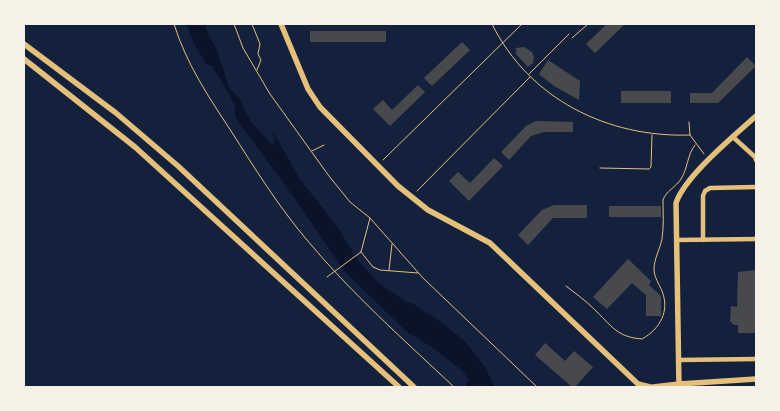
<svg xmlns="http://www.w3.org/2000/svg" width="780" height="411" viewBox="0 0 780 411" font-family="Commissioner,sans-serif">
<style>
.water{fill:#0b132b}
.building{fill:#48494c}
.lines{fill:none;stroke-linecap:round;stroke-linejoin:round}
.path{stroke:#e5c07b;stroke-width:1}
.minor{stroke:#e5c07b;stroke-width:4.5}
.tertiary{stroke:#e5c07b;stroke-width:5.5}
</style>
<rect width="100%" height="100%" fill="#14213d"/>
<path class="water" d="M186,24h19l4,12 8,14 12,37 12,14 5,12 7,11 20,22 2,-8 -5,-8 5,5 26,46 36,45 22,36 13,13 3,5 31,22 8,2 3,3 20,12 28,22 20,26 10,20h-28l-2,-5 3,1 1,-2 -6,-10 -33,-25 -23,-14 -62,-60 -52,-76 -58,-79v-11l-7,-14 -16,-26 -6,-2 -12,-20z"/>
<g class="building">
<path d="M607,24h18l-30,29 -9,-9z"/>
<rect x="310" y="31" width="76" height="11"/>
<path d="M462,42l8,8 -38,36 -8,-8z"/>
<path d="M524,47l8,5 2,5 -1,6 -5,4 -13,-14 2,-2 -2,-2 1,-1z"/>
<path d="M747,57l9,9 -38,37h-28v-10h22z"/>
<path d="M548,60l32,21 -1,19 -25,-14 -15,-12z"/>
<path d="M418,85l7,7 -35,34 -17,-17 10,-9 9,10z"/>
<rect x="621" y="91" width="50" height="12"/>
<path d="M536,121l37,1v10h-29l-13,4 -22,24 -8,-8 25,-26z"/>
<path d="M494,158l9,8 -34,35 -20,-20 9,-9 12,11z"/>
<path d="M554,205h33v13h-34l-25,27 -10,-10 24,-25z"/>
<rect x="609" y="206" width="52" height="11"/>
<path d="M628,259l23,22 -2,4 12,11v20h-15v-21l-14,-12 -25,26 -14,-12z"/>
<path d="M756,270v63h-18v-8h-4l-4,-4 1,-15 6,1 1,-35z"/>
<path d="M545,343l20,18 9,-10 19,16 -18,20h-3l-37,-32z"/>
</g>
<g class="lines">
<g class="path">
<path d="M174,24c12,39 34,72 57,107 23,36 47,75 76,109 44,53 97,100 147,147"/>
<path d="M234,24l9,24 27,46 59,82 21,26 20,16 53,60 114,109"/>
<path d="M252,24l8,20 -2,10 3,6 -4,10"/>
<path d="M492,24c37,75 116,114 198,111"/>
<path d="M572,38l16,-14"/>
<path d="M529,74l40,-40"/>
<path d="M689,122l1,13 14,19"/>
<path d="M312,151l12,-6"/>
<path d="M383,160l139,-136"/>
<path d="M600,168l49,1 2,-2 1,-32"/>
<path d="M417,191l113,-114"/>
<path d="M361,252l12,15 7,3 38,3"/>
<path d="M389,270l3,-26"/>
<path d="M327,277l34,-25 9,-34"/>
<path d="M566,286c9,7 19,14 28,23 17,16 22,28 48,30 18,-10 28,-28 20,-48 -3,-7 -8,-14 -8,-22 0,-10 6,-20 8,-30 2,-13 1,-26 1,-39 3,-9 13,-13 18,-21 7,-11 6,-24 14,-34"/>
</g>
<g class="minor">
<path d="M733,137l22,20 1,3"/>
<path d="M677,240l79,-1"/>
<path d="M703,240v-44l2,-5 5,-3 46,-1"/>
<path d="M679,360l77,-1"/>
</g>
<g class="tertiary">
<path d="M281,24l27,65 12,18 78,79 30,24 62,33 148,141 12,3"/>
<path d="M24,44l92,69 62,53 236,221"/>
<path d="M24,59l111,88 264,240"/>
<path d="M653,387l26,-3 77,-5"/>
<path d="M679,387l-3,-184c9,-27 58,-67 80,-87"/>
</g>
</g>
<rect width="780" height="411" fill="none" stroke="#f6f1e7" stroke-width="50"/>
</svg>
